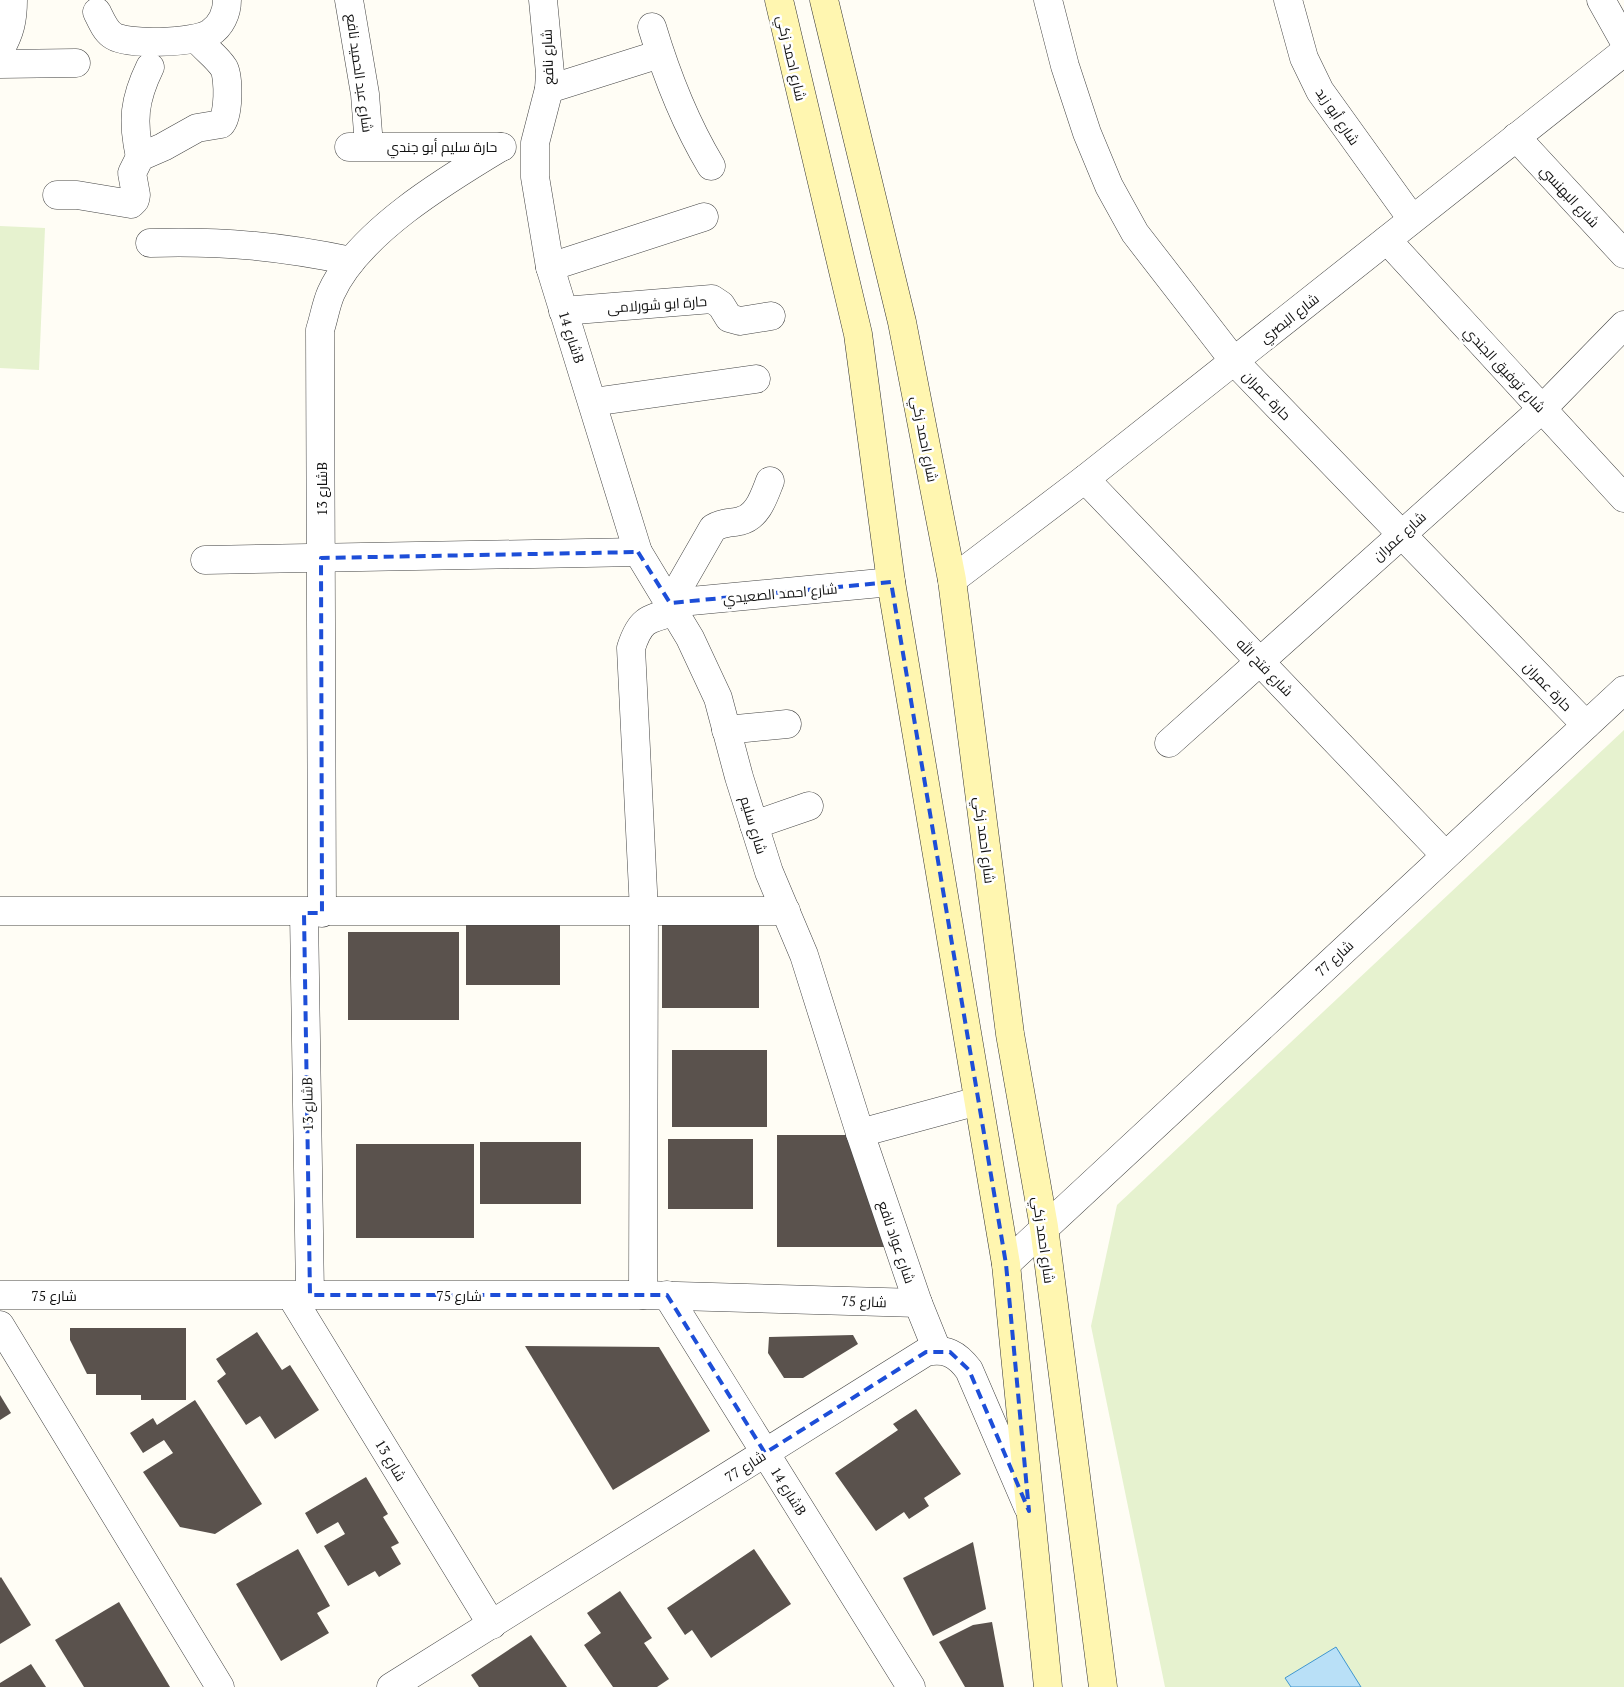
<svg xmlns="http://www.w3.org/2000/svg" width="1624" height="1687" viewBox="0 0 1624 1687" font-family="'PT Serif',Cairo,serif">
<style>
.pitch{fill:#e6f2cf}
.water{fill:#b9e0f7;stroke:#3f96cf}
.building{fill:#5a524d}
.lines{fill:none;stroke-linecap:round;stroke-linejoin:round}
.street-casing{stroke:#444;stroke-width:29}
.secondary-casing{stroke:#333;stroke-width:29}
.street{stroke:#fff;stroke-width:28}
.secondary{stroke:#fff6b0;stroke-width:28}
.marked{fill:none;stroke:#1d4ed8;stroke-width:4;stroke-dasharray:10 6;stroke-linejoin:round}
.labels{text-anchor:middle;dominant-baseline:central;stroke-width:5;stroke-linejoin:round;paint-order:stroke}
.street-label{font-size:14px;fill:#111;stroke:#fff}
</style>
<rect width="100%" height="100%" fill="#fffdf5"/>
<g class="pitch">
<path d="M0,226l45,2 -6,142 -39,-2z"/>
<path d="M1624,730v957h-459l-74,-361 26,-121z"/>
</g>
<path class="water" d="M1336,1647l25,40h-70l-6,-9z"/>
<g class="building">
<rect x="466" y="922" width="94" height="63"/>
<rect x="662" y="923" width="97" height="85"/>
<rect x="348" y="932" width="111" height="88"/>
<rect x="672" y="1050" width="95" height="77"/>
<path d="M777,1135h78l40,112h-118z"/>
<rect x="668" y="1139" width="85" height="70"/>
<rect x="480" y="1142" width="101" height="62"/>
<rect x="356" y="1144" width="118" height="94"/>
<path d="M70,1328h116v72h-45v-5h-45v-21h-9l-17,-34z"/>
<path d="M257,1332l25,38 8,-5 29,45 -44,29 -15,-23 -14,9 -29,-44 9,-7 -10,-15z"/>
<path d="M853,1335l5,9 -55,34h-19l-16,-25 1,-16z"/>
<path d="M525,1346l134,1 51,84 -97,59z"/>
<path d="M0,1395l11,18 -11,7z"/>
<path d="M195,1400l67,104 -47,30 -35,-7 -37,-55 30,-19 -9,-13 -21,13 -13,-20 23,-15 4,7z"/>
<path d="M916,1409l45,65 -37,24 5,8 -20,13 -5,-7 -28,19 -41,-58 63,-43 -5,-6z"/>
<path d="M366,1477l22,37 -5,3 16,26 -8,4 10,17 -22,13 -4,-6 -27,15 -24,-40 21,-12 -7,-12 -21,12 -12,-21z"/>
<path d="M973,1542l13,67 -53,27 -30,-58z"/>
<path d="M298,1549l32,57 -13,7 12,20 -48,28 -45,-77z"/>
<path d="M754,1549l37,55 -80,54 -19,-28 -7,5 -18,-27z"/>
<path d="M1,1577l30,48 -31,19v-66z"/>
<path d="M620,1591l32,47 -8,5 25,36 -12,8h-44l-29,-42 17,-12 -14,-20z"/>
<path d="M119,1602l51,85h-86l-29,-47z"/>
<path d="M992,1622l12,65h-39l-26,-45 34,-17z"/>
<path d="M531,1635l36,52h-88l-8,-12z"/>
<path d="M31,1664l15,23h-46v-4z"/>
</g>
<g class="lines">
<defs>
<g id="street">
<path d="M349,0l16,94 4,52"/>
<path d="M543,0l7,73 -1,16 -14,54v34l15,90 88,285 52,86 28,60 21,79 30,95 35,83 56,178 58,170 19,47"/>
<path d="M1048,0l17,66 22,67 22,53 26,47 99,128 352,364"/>
<path d="M1288,0l16,58 16,33 92,128"/>
<path d="M1601,0l23,41"/>
<path d="M97,12c4,8 8,18 15,23 13,11 84,8 98,-2 11,-7 17,-20 17,-33"/>
<path d="M652,27c15,50 32,94 59,139"/>
<path d="M0,50c10,-17 13,-30 13,-50"/>
<path d="M0,64l76,-1"/>
<path d="M549,89l111,-35"/>
<path d="M1516,137l108,117"/>
<path d="M349,147h153"/>
<path d="M140,157c-8,-36 -6,-57 10,-90"/>
<path d="M57,195h20l54,9 4,-4 1,-5 -4,-22 8,-16 23,-10 34,-19 24,-4c8,-8 8,-46 3,-56 -7,-11 -19,-19 -27,-29"/>
<path d="M1387,240l237,258"/>
<path d="M150,243c73,-2 129,3 201,18"/>
<path d="M550,267l154,-50"/>
<path d="M563,311l149,-12 9,6 8,13 11,3 31,-5"/>
<path d="M593,402l163,-23"/>
<path d="M1085,479l360,376"/>
<path d="M205,560l433,-8"/>
<path d="M952,580l133,-101 539,-427"/>
<path d="M670,603l221,-21"/>
<path d="M670,603l43,-75c12,-7 15,-4 27,-7 18,-4 24,-25 30,-40"/>
<path d="M726,730l61,-6"/>
<path d="M1169,743l373,-334 82,-84"/>
<path d="M754,825l55,-19"/>
<path d="M0,911h786"/>
<path d="M304,913l6,382"/>
<path d="M322,913l-2,-583c4,-12 6,-26 11,-37 27,-60 115,-113 170,-146"/>
<path d="M860,1133l118,-32"/>
<path d="M1006,1264l618,-574"/>
<path d="M0,1295h643l275,8"/>
<path d="M643,1295l1,-384 -13,-263c9,-28 16,-29 43,-36"/>
<path d="M667,1295l244,392"/>
<path d="M291,1296l201,329"/>
<path d="M0,1325l220,362"/>
<path d="M391,1687l535,-335c20,-4 31,2 43,18l59,137"/>
</g>
<g id="secondary">
<path d="M779,0l79,334 33,248 115,682 42,423"/>
<path d="M824,0l78,322 50,258 58,454 34,193 59,460"/>
</g>
</defs>
<use href="#street" class="street-casing"/>
<use href="#secondary" class="secondary-casing"/>
<use href="#street" class="street"/>
<use href="#secondary" class="secondary"/>
</g>
<path class="marked" d="M638,552l32,51 221,-21 115,682 23,247 -60,-141 -19,-18h-24l-161,101 -98,-158h-357l-6,-382h18l-1,-355z"/>
<g class="labels">
<g class="street-label">
<text transform="translate(547 57) rotate(-92)">شارع نافع</text>
<text transform="translate(792 58) rotate(77)">شارع احمد زكي</text>
<text transform="translate(360 73) rotate(82)">شارع عبد الحميد نافع</text>
<text transform="translate(1338 116) rotate(56)">شارع أبو زيد</text>
<text x="442" y="146">حارة سليم أبو جندي</text>
<text transform="translate(1570 196) rotate(47)">شارع البهنسي</text>
<text transform="translate(657 304) rotate(-4)">حارة ابو شورلامى</text>
<text transform="translate(1289 318) rotate(-38)">شارع البصري</text>
<text transform="translate(572 337) rotate(72)">شارع 14B</text>
<text transform="translate(1505 369) rotate(47)">شارع توفيق الجندي</text>
<text transform="translate(1267 395) rotate(46)">حارة عمران</text>
<text transform="translate(925 439) rotate(79)">شارع احمد زكي</text>
<text transform="translate(321 489) rotate(-90)">شارع 13B</text>
<text transform="translate(1399 536) rotate(-42)">شارع عمران</text>
<text transform="translate(780 593) rotate(-5)">شارع احمد الصعيدي</text>
<text transform="translate(1265 667) rotate(46)">شارع فتح الله</text>
<text transform="translate(1548 686) rotate(46)">حارة عمران</text>
<text transform="translate(754 825) rotate(73)">شارع سليم</text>
<text transform="translate(985 840) rotate(83)">شارع احمد زكي</text>
<text transform="translate(1334 958) rotate(-43)">شارع 77</text>
<text transform="translate(307 1104) rotate(-91)">شارع 13B</text>
<text transform="translate(1044 1240) rotate(82)">شارع احمد زكي</text>
<text transform="translate(897 1242) rotate(71)">شارع عواد نافع</text>
<text x="54" y="1295">شارع 75</text>
<text x="459" y="1295">شارع 75</text>
<text transform="translate(864 1301) rotate(2)">شارع 75</text>
<text transform="translate(391 1460) rotate(59)">شارع 13</text>
<text transform="translate(745 1466) rotate(-32)">شارع 77</text>
<text transform="translate(789 1491) rotate(58)">شارع 14B</text>
</g>
</g>
</svg>
